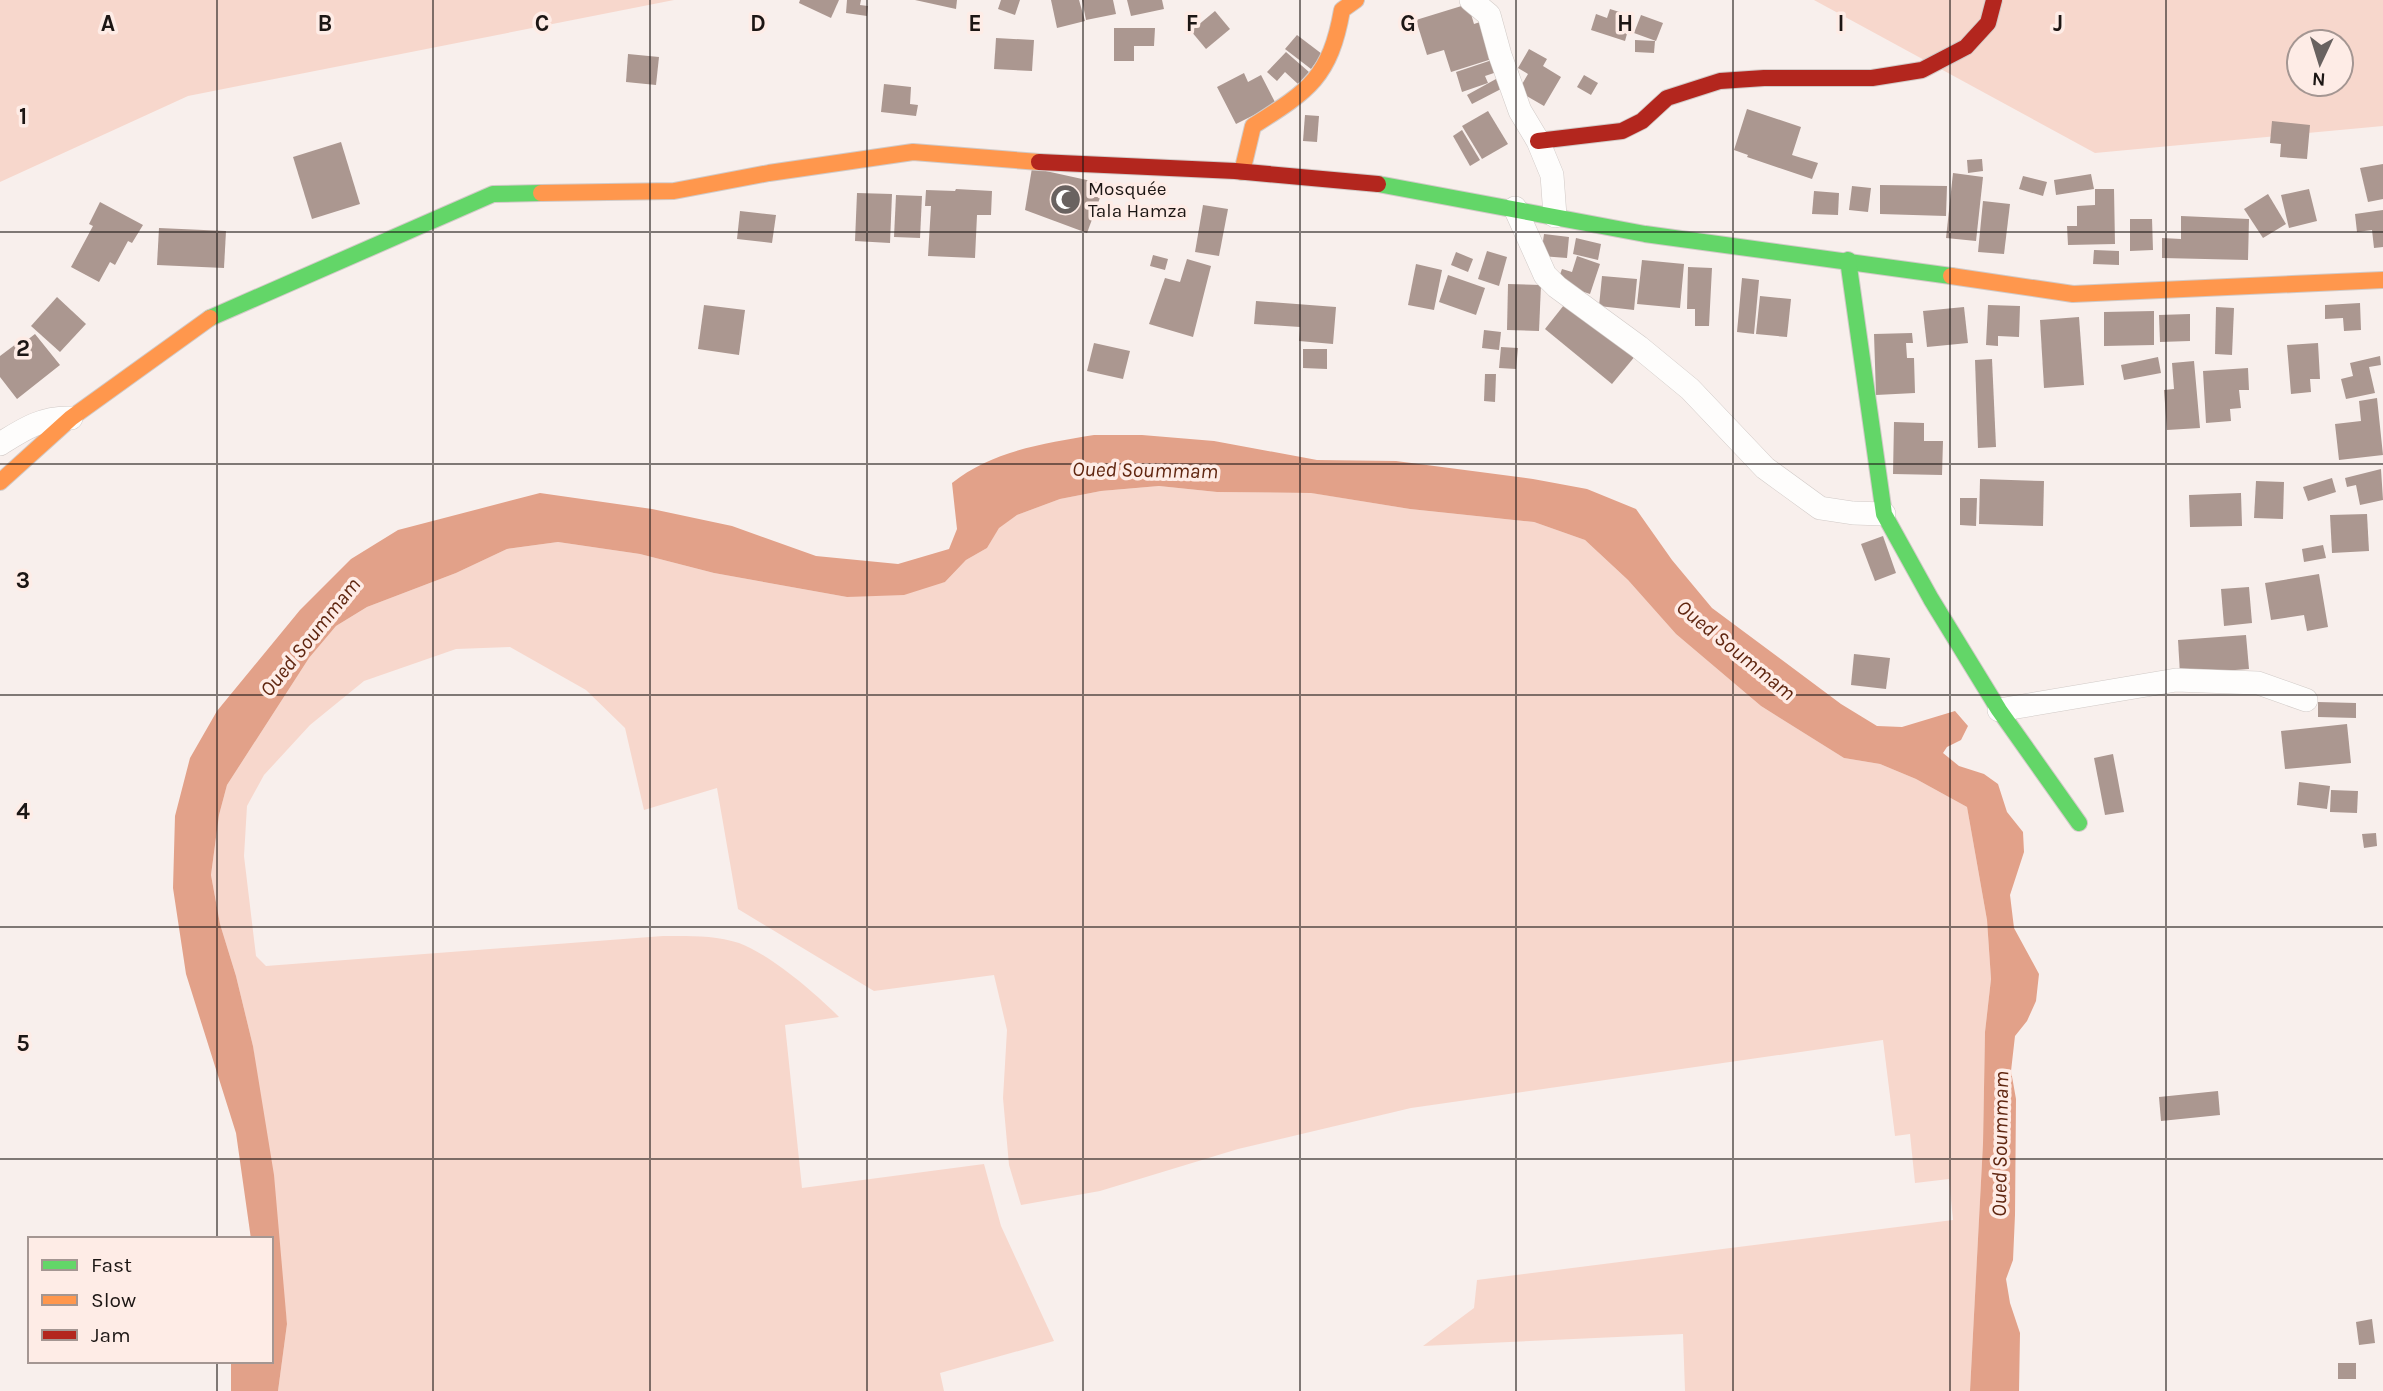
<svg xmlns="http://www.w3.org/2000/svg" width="2383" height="1391" viewBox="0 0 2383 1391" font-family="Karla,sans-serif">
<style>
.green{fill:#f7d7cc;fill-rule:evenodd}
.water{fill:#e2a189}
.building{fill:#ab9790}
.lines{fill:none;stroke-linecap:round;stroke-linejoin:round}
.street-casing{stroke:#d1cac7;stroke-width:24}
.fast-casing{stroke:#d1cac7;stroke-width:18}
.slow-casing{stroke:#d1cac7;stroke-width:18}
.jam-casing{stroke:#d1cac7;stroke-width:18}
.street{stroke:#fefdfc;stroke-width:23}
.fast{stroke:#63d668;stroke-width:16}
.slow{stroke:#ff974d;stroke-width:16}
.jam{stroke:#b3261e;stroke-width:16}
.grid{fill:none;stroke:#1c1614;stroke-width:2;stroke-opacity:0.55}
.labels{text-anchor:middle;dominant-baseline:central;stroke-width:7;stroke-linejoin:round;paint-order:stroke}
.poi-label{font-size:19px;fill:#1c1614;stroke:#feece6;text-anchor:start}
.water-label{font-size:21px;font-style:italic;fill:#602610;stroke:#feece6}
.grid-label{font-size:23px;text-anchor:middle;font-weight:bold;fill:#1c1614;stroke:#feece6;stroke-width:7;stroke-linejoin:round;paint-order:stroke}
</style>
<rect width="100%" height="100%" fill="#f8efec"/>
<g class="green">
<path d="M0,0h674l-486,96 -188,86z"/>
<path d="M1814,0h569v126l-288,27zM2299,42h42v42h-42z"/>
<path d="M1159,486l58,6 95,1 98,16 124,13 51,18 43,40 48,54 85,72 83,52 36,6 36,15 51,28 20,113 4,59 -6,53 -2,111 -13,248h-285l-2,-57 -260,12 51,-38 3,-28 476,-60 -4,-41 -34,4 -5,-49 -15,2 -12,-96 -472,68 -173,41 -138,42 -79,14 -12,-40 -6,-67 4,-68 -13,-55 -120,16 -136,-82 -21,-121 -73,22 -19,-82 -39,-38 -76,-43 -54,2 -92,32 -54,44 -46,50 -17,31 -3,50 12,100 10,10 397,-30c24,0 52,-1 76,7 32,12 76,50 100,74l-54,8 17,163 182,-24 17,62 53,115 -114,32 4,18h-666l9,-67 -34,-278 -17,-70 -16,-52 -9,-49 8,-60 8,-30 82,-127 27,-32 31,-19 89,-34 51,-24 51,-7 82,12 74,19 133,24 98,-15 21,-22 21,-12 12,-21 18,-12 43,-16 41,-8z"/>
</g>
<path class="water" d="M1094,435h48l72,6 103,19 79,1 137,18 54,10 49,20 36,51 40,48 129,96 36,22 25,1 53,-16 13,15 -7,14 -14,7 -4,6 16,13 25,8 14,10 9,28 16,20 1,20 -14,43 4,33 25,46 -3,27 -9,20 -12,15 -4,35 5,28 -1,116 -2,45 -7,19 4,24 10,30 -1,58h-49l13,-248 2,-111 6,-53 -4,-59 -20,-113 -51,-28 -36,-15 -36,-6 -83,-52 -85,-72 -48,-54 -43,-40 -51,-18 -124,-13 -99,-16 -94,-1 -58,-6 -58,5 -41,8 -43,16 -18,13 -12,20 -21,12 -21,22 -41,13 -57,2 -133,-24 -74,-19 -82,-12 -51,7 -51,24 -89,34 -31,19 -27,32 -82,127 -8,30 -8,60 9,49 16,52 17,70 21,129 13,149 -9,67h-47v-30h40v-122h-20l-15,-106 -50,-159 -13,-86 2,-72 15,-58 27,-47 83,-101 51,-51 47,-29 142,-37 112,16 80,17 84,30 82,8 51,-15 8,-20 -5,-46c40,-32 93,-40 142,-48z"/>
<g class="building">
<path d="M800,0h39l-8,18 -32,-15z"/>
<path d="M847,0h14l-1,5 8,1 -1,10 -21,-3z"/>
<path d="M915,0h42l-1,9z"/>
<path d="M1001,0h19l-5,15 -17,-6z"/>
<path d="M1051,0h28l6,21 -28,7z"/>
<path d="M1082,0h31l3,14 -30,6z"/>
<path d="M1127,0h35l2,9 -33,7z"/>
<path d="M1468,4l6,20 9,-3 12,37 -44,14 -7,-22 -17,5 -11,-35z"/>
<path d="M1610,9l22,7 -7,25 -34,-11 5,-16 11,4z"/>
<path d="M1215,11l15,18 -24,20 -15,-18z"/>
<path d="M1641,15l22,8 -7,18 -22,-8z"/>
<path d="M1114,28h41l-1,18h-20v15h-20z"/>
<path d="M1297,35l25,19 -11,15 -26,-20z"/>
<path d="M996,38l38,2 -2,31 -38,-2z"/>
<path d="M1635,40l20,1 -1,12 -19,-1z"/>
<path d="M1529,49l18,10 -4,7 18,11 -17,29 -26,-15 10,-17 -10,-6z"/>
<path d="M1286,52l23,20 -11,12 -13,-12 -8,9 -10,-9z"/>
<path d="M628,54l31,3 -3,28 -30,-3z"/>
<path d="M1495,59l5,12 -15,5 3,7 -26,9 -6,-20z"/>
<path d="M1244,73l4,9 13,-7 15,29 -40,20 -19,-37z"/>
<path d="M1584,75l14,8 -7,12 -14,-8z"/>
<path d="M1496,79l5,10 -29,15 -5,-9z"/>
<path d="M884,84l27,3 -1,17 8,1 -2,11 -35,-4z"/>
<path d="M1747,109l54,18 -9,28 26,8 -6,16 -65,-22 1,-2 -14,-5z"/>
<path d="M1488,111l20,33 -26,15 -20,-33z"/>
<path d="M1305,115l14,1 -2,26 -14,-1z"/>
<path d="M2272,121l38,4 -3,34 -27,-2 1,-13 -11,-1z"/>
<path d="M1462,130l18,30 -10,6 -17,-30z"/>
<path d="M341,142l19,62 -48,15 -19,-62z"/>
<path d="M1982,159l1,12 -15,2 -1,-13z"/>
<path d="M2383,164v35l-15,3 -8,-34z"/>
<path d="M1032,168l73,16 -18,49 -62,-23z"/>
<path d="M1953,173l30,4 -7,64 -30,-3z"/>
<path d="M2091,174l3,15 -38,6 -2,-15z"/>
<path d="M2023,176l24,6 -4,14 -24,-7z"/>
<path d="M1880,185l67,1 -1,30 -66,-2z"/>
<path d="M1852,186l19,2 -3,24 -19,-2z"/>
<path d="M956,189l36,2 -1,24h-14l-2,43 -47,-2 3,-50h-6l1,-16 29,1z"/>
<path d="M2095,189h19l1,55 -47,1 -1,-19h10v-20l18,-1z"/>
<path d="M2309,189l8,32 -28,7 -8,-33z"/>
<path d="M1814,191l25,2 -1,22 -26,-1z"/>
<path d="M857,193l35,1 -2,49 -35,-2z"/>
<path d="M2268,194l18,30 -23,14 -19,-29z"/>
<path d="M896,195l26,1 -2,42 -26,-1z"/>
<path d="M1983,201l27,3 -6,50 -26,-2z"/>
<path d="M100,202l43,23 -11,18 -4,-2 -13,24 -5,-3 -11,20 -28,-15 22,-41 -4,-2z"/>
<path d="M1203,205l25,4 -9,47 -24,-4z"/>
<path d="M2383,210v37l-9,1 -2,-18 -15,2 -2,-18z"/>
<path d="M740,211l36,4 -4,28 -35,-4z"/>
<path d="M2181,216l68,3 -1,41 -86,-2v-20l19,1z"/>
<path d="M2130,219h22l1,31 -23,1z"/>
<path d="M159,228l67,3 -2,37 -67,-3z"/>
<path d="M1544,234l25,3 -2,21 -26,-2z"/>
<path d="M1576,238l25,6 -3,16 -25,-6z"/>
<path d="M2094,250l25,1v14l-26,-1z"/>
<path d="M1487,251l20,6 -8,29 -21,-7z"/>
<path d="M1456,252l17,7 -5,13 -17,-7z"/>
<path d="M1153,255l15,4 -3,11 -15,-4z"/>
<path d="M1577,256l23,8 -10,30 -33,-11 5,-14 10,3z"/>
<path d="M1187,259l24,7 -18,71 -44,-13 16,-46 15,4z"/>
<path d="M1642,260l42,4 -4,44 -43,-4z"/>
<path d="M1416,264l26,6 -8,40 -26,-5z"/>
<path d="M1688,267l24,1 -3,58h-14v-17h-8z"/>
<path d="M1448,275l37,13 -9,27 -37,-13z"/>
<path d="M1602,276l35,3 -3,31 -35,-4z"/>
<path d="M1742,278l17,2 -5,54 -17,-2z"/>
<path d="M1508,284l33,1 -2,46 -32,-1z"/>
<path d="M1760,296l31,3 -4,38 -31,-3z"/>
<path d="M57,297l29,27 -26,28 -29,-26z"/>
<path d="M1568,300l68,55 -24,29 -67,-55z"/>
<path d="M1256,301l80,6 -3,37 -34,-3 1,-14 -46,-3z"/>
<path d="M2360,303l1,27 -17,1 -1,-13 -18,1v-14z"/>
<path d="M704,305l41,5 -6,45 -41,-6z"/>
<path d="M1988,305l32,1 -1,31 -21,-1v10l-12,-1z"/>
<path d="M1964,307l4,36 -41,4 -4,-36z"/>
<path d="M2216,307l18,1 -2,47 -17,-1z"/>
<path d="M2154,311v34l-50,1v-34z"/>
<path d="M2190,314v27l-30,1 -1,-27z"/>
<path d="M2079,317l5,68 -40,3 -4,-68z"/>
<path d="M1484,330l17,2 -2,18 -17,-2z"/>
<path d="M1912,333l1,10h-7l1,15h7l1,35 -39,2 -2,-61z"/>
<path d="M35,334l25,31 -43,34 -17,-22v-21l20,-15 2,3z"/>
<path d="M1094,343l36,8 -7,28 -36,-8z"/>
<path d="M2318,343l2,36h-10l1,13 -20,2 -4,-49z"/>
<path d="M1501,347l17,1 -2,21 -17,-1z"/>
<path d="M1303,349h24v20l-24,-1z"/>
<path d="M2380,356l1,9 -12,2 6,26 -29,6 -5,-20 12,-3 -3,-13z"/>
<path d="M2158,357l3,16 -37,7 -3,-15z"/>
<path d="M1992,359l4,88 -18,1 -3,-88z"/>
<path d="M2194,361l6,67 -33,2 -3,-40 10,-1 -2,-26z"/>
<path d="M2248,368l1,22h-10l2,18 -11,1 1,12 -25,2 -3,-52z"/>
<path d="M1485,374h11l-1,28 -11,-1z"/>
<path d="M2377,398l6,57 -44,5 -4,-36 26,-3 -2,-20z"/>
<path d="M1894,422l30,1v18h19l-1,34 -49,-1z"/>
<path d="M2381,469l2,31 -23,5 -4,-20 -9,2 -2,-9z"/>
<path d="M2332,478l4,14 -28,9 -5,-14z"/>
<path d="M1980,479l64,2 -1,45 -64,-2z"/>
<path d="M2256,481l28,1 -1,37 -29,-1z"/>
<path d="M2241,493l1,33 -52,1 -1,-32z"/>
<path d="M1960,498h17l-1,28 -16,-1z"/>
<path d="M2367,514l2,37 -37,2 -2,-38z"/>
<path d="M1883,536l13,37 -21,8 -14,-37z"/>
<path d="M2323,545l3,13 -22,4 -2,-13z"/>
<path d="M2319,574l9,53 -21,4 -3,-16 -33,5 -6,-37z"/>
<path d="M2249,587l3,36 -28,3 -3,-37z"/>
<path d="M2246,635l3,34 -69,5 -2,-34z"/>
<path d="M1854,654l36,4 -4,31 -35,-4z"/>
<path d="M2318,702l38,1v15l-38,-1z"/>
<path d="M2347,724l4,39 -66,6 -4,-38z"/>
<path d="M2113,754l11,58 -19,3 -11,-57z"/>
<path d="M2299,782l31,4 -3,23 -30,-4z"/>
<path d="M2331,790l27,1 -1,22 -27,-1z"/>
<path d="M2376,833l1,13 -13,2 -2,-14z"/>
<path d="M2218,1091l2,24 -59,6 -2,-24z"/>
<path d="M2372,1319l3,24 -16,2 -3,-23z"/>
<rect x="2338" y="1363" width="18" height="16"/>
</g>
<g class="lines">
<defs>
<g id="street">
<path d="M1471,0l18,15 11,40 20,56 18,30 14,34 3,41"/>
<path d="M1515,208l30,67 12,12 82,60 51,42 75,79 55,40 33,5 31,1"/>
<path d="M0,444c24,-15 42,-27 71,-26"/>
<path d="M1999,710l177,-30 82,3 48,17"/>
</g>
<g id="fast">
<path d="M1378,184l267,50 306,42"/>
<path d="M1848,260l36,254 47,85 68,111 80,113"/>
<path d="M210,318l283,-124 48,-1"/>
</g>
<g id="slow">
<path d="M1242,172l11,-46c55,-35 77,-48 89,-116l14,-10"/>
<path d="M541,193l133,-2 95,-18 144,-21 126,10"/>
<path d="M1951,276l122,18 310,-14"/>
<path d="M0,482l71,-64 139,-100"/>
</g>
<g id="jam">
<path d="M1538,141l84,-10 20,-10 25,-23 53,-17 44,-3h108l50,-8 44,-23 22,-24 6,-23"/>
<path d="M1039,162l196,9 143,13"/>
</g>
</defs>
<use href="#street" class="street-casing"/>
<use href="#fast" class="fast-casing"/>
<use href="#slow" class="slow-casing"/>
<use href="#jam" class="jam-casing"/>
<use href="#street" class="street"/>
<use href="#fast" class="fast"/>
<use href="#slow" class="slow"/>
<use href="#jam" class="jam"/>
</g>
<path class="grid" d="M217,0v1239M433,0v1391M650,0v1391M867,0v1391M1083,0v1391M1300,0v1391M1516,0v1391M1733,0v1391M1950,0v1391M2166,0v1391M0,232h2383M0,464h2383M0,695h2383M0,927h2383M0,1159h2383M217,1361v30"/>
<defs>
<symbol id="mosque-disc" viewBox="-11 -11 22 22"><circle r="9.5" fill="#696260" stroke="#feece6"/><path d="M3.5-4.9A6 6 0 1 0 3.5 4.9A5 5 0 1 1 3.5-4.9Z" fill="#fff"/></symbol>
</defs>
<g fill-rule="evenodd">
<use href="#mosque-disc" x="1048" y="182" width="35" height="35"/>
</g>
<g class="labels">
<g class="poi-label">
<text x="1088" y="189">Mosquée<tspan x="1088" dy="22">Tala Hamza</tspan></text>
</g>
<g class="water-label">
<text transform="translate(1145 470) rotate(1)">Oued Soummam</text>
<text transform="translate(310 637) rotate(-51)">Oued Soummam</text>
<text transform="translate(1736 650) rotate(39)">Oued Soummam</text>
<text transform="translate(2000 1144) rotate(-89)">Oued Soummam</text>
</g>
</g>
<g class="grid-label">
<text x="108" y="31">A</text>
<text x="325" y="31">B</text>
<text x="542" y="31">C</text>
<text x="758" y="31">D</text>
<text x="975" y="31">E</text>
<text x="1192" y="31">F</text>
<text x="1408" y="31">G</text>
<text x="1625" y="31">H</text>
<text x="1841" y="31">I</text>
<text x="2058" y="31">J</text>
<text x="23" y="124">1</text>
<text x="23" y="356">2</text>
<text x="23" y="588">3</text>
<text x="23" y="819">4</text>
<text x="23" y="1051">5</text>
</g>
<rect x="28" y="1237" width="245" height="126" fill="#feece6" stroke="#a49692" stroke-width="2"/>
<rect x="42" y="1260" width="35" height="10" fill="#63d668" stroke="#a49692" stroke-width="2"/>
<text x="91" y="1272" font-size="21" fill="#1c1614">Fast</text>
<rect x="42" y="1295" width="35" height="10" fill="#ff974d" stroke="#a49692" stroke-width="2"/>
<text x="91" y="1307" font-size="21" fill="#1c1614">Slow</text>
<rect x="42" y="1330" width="35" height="10" fill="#b3261e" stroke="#a49692" stroke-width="2"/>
<text x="91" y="1342" font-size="21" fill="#1c1614">Jam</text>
<g transform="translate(2320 63) rotate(184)"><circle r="33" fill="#feece6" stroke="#a49692" stroke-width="2"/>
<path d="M0-5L12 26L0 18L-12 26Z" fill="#696260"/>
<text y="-10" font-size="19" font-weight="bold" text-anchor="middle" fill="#1c1614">N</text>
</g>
</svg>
